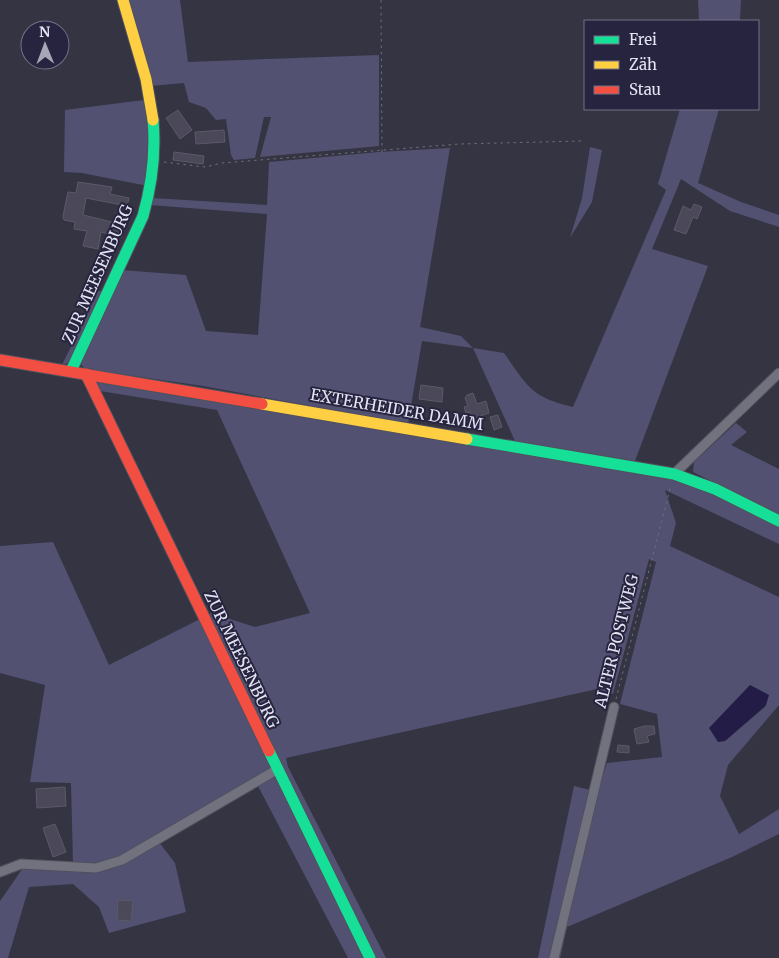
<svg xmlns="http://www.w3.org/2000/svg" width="779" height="958" viewBox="0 0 779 958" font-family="Merriweather,serif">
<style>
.green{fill:#525172;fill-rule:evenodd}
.water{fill:#221c47}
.building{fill:#4a4859;stroke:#5b5a67}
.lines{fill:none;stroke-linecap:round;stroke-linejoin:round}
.street-casing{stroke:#51515e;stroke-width:11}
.fast-casing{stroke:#51515e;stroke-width:13}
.slow-casing{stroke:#51515e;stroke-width:13}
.jam-casing{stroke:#51515e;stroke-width:13}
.path{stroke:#6f6f79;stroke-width:1;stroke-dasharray:2.5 4;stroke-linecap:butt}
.street{stroke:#72727e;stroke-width:9}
.fast{stroke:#16e098;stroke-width:11}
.slow{stroke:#ffcf43;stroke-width:11}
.jam{stroke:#f24e42;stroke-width:11}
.labels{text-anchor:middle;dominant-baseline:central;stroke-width:4;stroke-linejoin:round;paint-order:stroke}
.street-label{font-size:16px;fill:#e4e4f5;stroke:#26243e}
</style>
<rect width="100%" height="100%" fill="#353443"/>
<g class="green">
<path d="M127,0h53l8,62 191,-7v91l-119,11 11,-40h-7l-9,41 -21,2 -3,-5 -5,-36 -10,1 -10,-12 -17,-6 -5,-19 -33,3z"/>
<path d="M698,0h43l-1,21h-41z"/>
<path d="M144,100l6,32 -2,54 -66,-13 -18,-1 1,-62z"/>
<path d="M680,109h39l-21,74 43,19 38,13v12l-49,-16 -49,-32 -29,70 56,17 -73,195 -120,-20 -42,-93 -51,-7 -14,83 -205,-38 -118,-17 -5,-6 42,-93 64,5 20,56 52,4 9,-121 -117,-9 2,-7 115,7 2,-43 110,-10 71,-4 -30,179 41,9 12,12 31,5c24,34 27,44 69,54l93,-217 -8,-6z"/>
<path d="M590,147l12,3 -10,52 -22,36 12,-40z"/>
<path d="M86,291h17l-31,70 -10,4c11,-23 27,-48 24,-74z"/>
<path d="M96,381l585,99 34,14 64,32v18l-114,-54 11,33 -6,23 109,51v108l-51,60 -8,31 19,38 40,-25v25l-47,23 -165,70 -7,31h-2l40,-167 9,-28 55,-6 -5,-43 -37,-10 36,-142 -7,-3 -36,135 -16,-5 -311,69 2,9 98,191h-12l-166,-343 3,-2 44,14 55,-14 -93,-203 -117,-19zM750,685l16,21 -41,35 21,-51z"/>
<path d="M736,423l11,9 -16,13 48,24v46l-86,-43 1,-10z"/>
<path d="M53,542l56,123 91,-46 71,149 -116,69 20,26 11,49 -77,21 -10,-26 -26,-23 -44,3 -21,71h-8v-57l23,-33 50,-5 -2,-80 -41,-1 15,-97 -45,-12v-127z"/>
<path d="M276,776l89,182h-17l-90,-172z"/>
<path d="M574,786l16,4 -39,168h-13z"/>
</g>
<path class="water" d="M750,685l19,10 -3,10 -41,36 -7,1 -9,-14z"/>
<g class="building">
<path d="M178,110l14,20 -12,9 -14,-21z"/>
<path d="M224,130l1,12 -29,2 -1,-12z"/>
<path d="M174,152l30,4 -1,8 -30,-4z"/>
<path d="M78,182l34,5 -2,7 19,4 -2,8 -41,-8 -3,17 41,10 -2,12 -21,-5 -3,17 -15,-3 4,-15 -13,-2 1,-7 -11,-2 -1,-4 5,-24 8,1z"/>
<path d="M694,204l8,3 -5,12 -4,-2 -7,17 -12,-4 9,-24 8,4z"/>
<path d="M421,385l22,3 -1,14 -23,-3z"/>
<path d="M473,393l4,11 9,-3 3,12 -17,6 -2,-7 -4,1 -2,-6 4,-1 -3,-8 2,-3z"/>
<path d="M498,415l4,12 -8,3 -4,-13z"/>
<path d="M645,726h9l1,8 -8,2 2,6 -12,2 -3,-15z"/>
<path d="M618,745l11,1v7l-12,-1z"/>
<path d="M65,787l1,19 -29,2 -1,-19z"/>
<path d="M55,824l11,28 -13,5 -10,-29z"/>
<path d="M118,900l15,1 -2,20 -14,-1z"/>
</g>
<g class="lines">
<defs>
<g id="street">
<path d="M674,474l105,-101"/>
<path d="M0,872l21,-8 75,4 26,-8 156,-91"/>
<path d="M554,958l60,-251"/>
</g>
<g id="fast">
<path d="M71,371l72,-155c9,-32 13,-63 10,-96"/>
<path d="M467,439l207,35 41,15 64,32"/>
<path d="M269,751l101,207"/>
</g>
<g id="slow">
<path d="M123,0l23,79 7,41"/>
<path d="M262,404l205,35"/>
</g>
<g id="jam">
<path d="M0,360l262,44"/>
<path d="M86,374l183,377"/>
</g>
</defs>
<use href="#street" class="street-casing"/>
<use href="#fast" class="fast-casing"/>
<use href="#slow" class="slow-casing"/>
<use href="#jam" class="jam-casing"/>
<g class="path">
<path d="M381,0l1,154"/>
<path d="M164,162l41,5 17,-4 237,-19 123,-3"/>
<path d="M616,699l55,-214"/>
</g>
<use href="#street" class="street"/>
<use href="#fast" class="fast"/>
<use href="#slow" class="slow"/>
<use href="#jam" class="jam"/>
</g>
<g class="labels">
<g class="street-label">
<text transform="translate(97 274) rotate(-66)">ZUR MEESENBURG</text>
<text transform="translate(397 409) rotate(10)">EXTERHEIDER DAMM</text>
<text transform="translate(616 641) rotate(-76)">ALTER POSTWEG</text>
<text transform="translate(242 659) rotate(64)">ZUR MEESENBURG</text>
</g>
</g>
<rect x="584" y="20" width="175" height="90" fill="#26243e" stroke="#727187"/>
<rect x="594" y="36" width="25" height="8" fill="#16e098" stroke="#727187"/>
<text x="629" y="45" font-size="15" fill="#e4e4f5">Frei</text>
<rect x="594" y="61" width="25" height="8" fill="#ffcf43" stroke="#727187"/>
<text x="629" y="70" font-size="15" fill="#e4e4f5">Zäh</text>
<rect x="594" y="86" width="25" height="8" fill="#f24e42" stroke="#727187"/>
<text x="629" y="95" font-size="15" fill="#e4e4f5">Stau</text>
<g transform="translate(45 45) rotate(359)"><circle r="24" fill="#26243e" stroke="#727187"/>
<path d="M0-4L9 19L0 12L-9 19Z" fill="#a7a6b7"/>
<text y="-8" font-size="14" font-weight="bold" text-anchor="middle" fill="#e4e4f5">N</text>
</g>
</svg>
